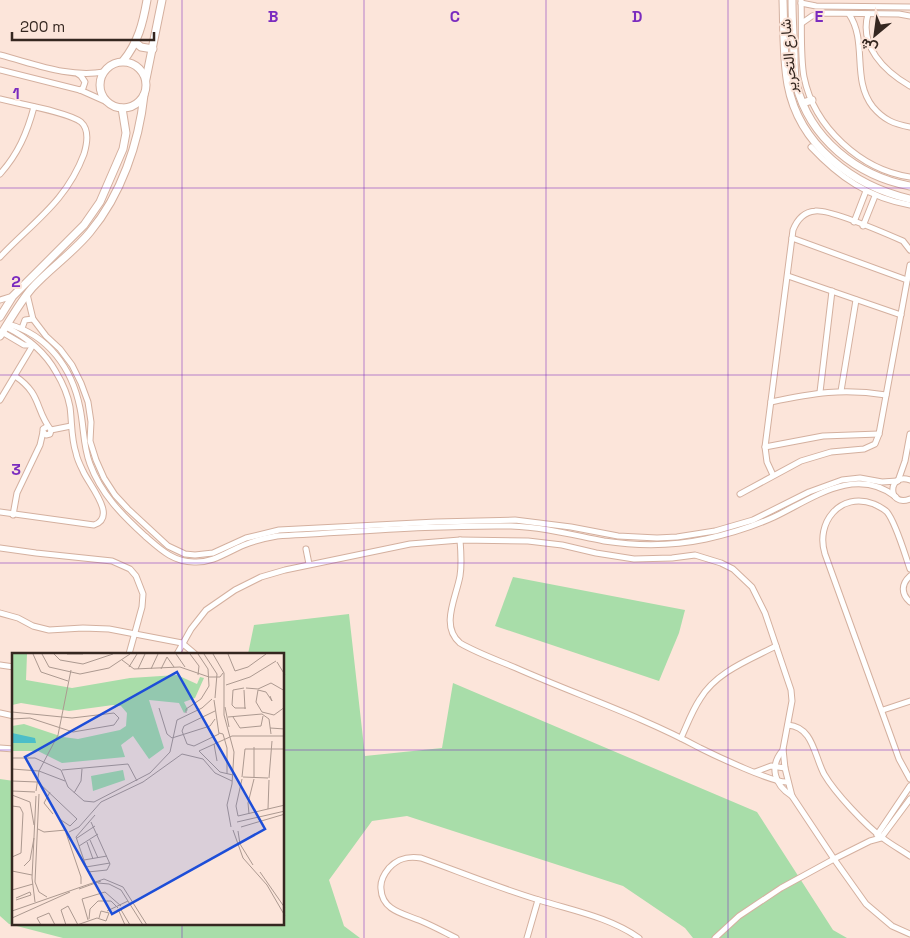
<svg xmlns="http://www.w3.org/2000/svg" width="910" height="938" viewBox="0 0 910 938" font-family="'Space Grotesk',Vazirmatn,sans-serif">
<style>
.green{fill:#a8dda9}
.lines{fill:none;stroke-linecap:round;stroke-linejoin:round}
.street-casing{stroke:#d4b09f;stroke-width:7}
.secondary-casing{stroke:#d4b09f;stroke-width:9}
.street{stroke:#fff;stroke-width:5}
.secondary{stroke:#fff;stroke-width:7}
.grid{fill:none;stroke:#7b2cbf;stroke-width:1;stroke-opacity:0.55}
.labels{text-anchor:middle;dominant-baseline:central;stroke-width:4;stroke-linejoin:round;paint-order:stroke}
.street-label{font-size:15px;fill:#352720;stroke:#fce5da}
.inset-road{fill:none;stroke:#ac9990;stroke-width:1}
.view{fill:#1d4ed8;fill-opacity:0.15;stroke:#1d4ed8;stroke-width:2.5}
.inset-edge{fill:none;stroke:#352720;stroke-width:2.5}
.grid-label{font-size:16px;text-anchor:middle;font-weight:bold;fill:#7b2cbf;stroke:#fce5da;stroke-width:4;stroke-linejoin:round;paint-order:stroke}
</style>
<rect width="100%" height="100%" fill="#fce5da"/>
<g class="green">
<path d="M513,577l172,33 -6,23 -20,48 -164,-55z"/>
<path d="M349,614l16,142 77,-8 11,-65 304,129 76,118 14,8h-154l-8,-10 -62,-42 -216,-70 -35,5 -43,59 15,46 16,12h-297l-54,-14 -9,-8v-137l14,2v143h270v-270h-36l6,-29z"/>
</g>
<g class="lines">
<defs>
<g id="street">
<path d="M801,0c1,23 -1,56 3,77 10,50 57,93 106,100"/>
<path d="M801,3l15,3 94,1"/>
<path d="M849,14c19,28 2,65 24,93 11,13 21,17 37,20"/>
<path d="M868,14c-9,32 16,57 42,72"/>
<path d="M802,23l10,-7 10,-3 77,1 11,2"/>
<path d="M0,55c35,9 68,23 104,17"/>
<path d="M0,70l80,20 27,12"/>
<path d="M78,74l3,2 4,6 -2,6 -3,2"/>
<path d="M0,99c19,5 68,13 81,23 9,8 6,22 3,32 -18,48 -51,68 -84,103"/>
<path d="M811,147c28,30 58,51 99,58"/>
<path d="M0,174c18,-20 27,-41 34,-67"/>
<path d="M854,222l12,-31"/>
<path d="M863,226l12,-30"/>
<path d="M792,238l115,42"/>
<path d="M788,276l113,39"/>
<path d="M27,294l6,25 13,17 14,13 12,16 9,18 7,19 3,20 -1,19 6,19 8,18 11,17 13,14 40,37 17,8 10,1 18,-2 33,-15 33,-8 157,-8 79,-2 56,7 47,9 39,2 20,-1 38,-6 38,-11 56,-28 33,-12 18,-2 22,4 15,-1"/>
<path d="M0,300l13,-4"/>
<path d="M8,324c40,11 64,44 72,84 4,19 3,38 10,56 11,30 32,51 55,72 15,13 28,26 49,26 19,1 33,-10 50,-17 10,-4 21,-7 33,-9 77,-4 156,-11 234,-10 32,1 62,9 93,15 33,5 69,5 102,-2 23,-5 46,-12 68,-22 38,-18 81,-52 122,-20"/>
<path d="M22,328l3,-8 8,-1"/>
<path d="M2,332l22,13h9"/>
<path d="M15,376c27,18 20,34 36,54l-1,4 -4,1 -3,-3v-3l5,-3"/>
<path d="M841,391l15,-91"/>
<path d="M820,392l12,-101"/>
<path d="M0,400l33,-55"/>
<path d="M771,402c42,-9 72,-14 115,-7"/>
<path d="M51,430l20,-4"/>
<path d="M765,447l58,-11 56,-2"/>
<path d="M773,475l-6,-13 -2,-15 28,-217c4,-10 11,-18 22,-19 14,-2 72,23 88,30l7,9"/>
<path d="M910,480c-23,-8 -23,28 0,19"/>
<path d="M898,481l7,-20 5,-27"/>
<path d="M740,494l61,-33 30,-9 33,-3 11,-5 4,-10 31,-169"/>
<path d="M0,512l94,13c24,-8 -5,-40 -11,-54 -3,-6 -6,-12 -7,-18 -5,-15 -4,-31 -6,-46 -2,-11 -8,-25 -14,-35 -11,-20 -30,-35 -50,-45"/>
<path d="M13,515l4,-22 23,-48 3,-13"/>
<path d="M460,540c1,12 2,24 0,36 -4,22 -20,50 0,67 17,10 37,17 56,25 61,27 125,48 184,80 14,7 75,36 88,34"/>
<path d="M0,548l36,5 76,8 18,8 6,7 7,18 -1,13 -13,47"/>
<path d="M306,549l3,15"/>
<path d="M910,569c-5,-14 -14,-46 -23,-57 -4,-4 -9,-6 -13,-8 -34,-13 -59,19 -49,50l74,205 11,20"/>
<path d="M910,576c-9,8 -9,18 0,26"/>
<path d="M0,613l18,5 15,8 16,4 34,-2 26,1 73,14 13,11"/>
<path d="M177,654l14,-25 15,-19 29,-20 26,-13 24,-7 125,-26 50,-4 68,1 34,4 34,8 38,6 38,-1 23,-3 26,8 12,6 19,18 13,26 26,77 1,11 -9,48 2,19 7,28 42,63 32,45 26,22 18,8"/>
<path d="M0,665l14,2"/>
<path d="M883,710l27,-9"/>
<path d="M0,713l14,3"/>
<path d="M788,725c25,2 26,30 36,49 11,19 42,52 60,65 8,6 17,11 26,17"/>
<path d="M681,738c6,-13 11,-27 19,-39 16,-27 49,-39 76,-53"/>
<path d="M0,748l14,1"/>
<path d="M783,750c-14,16 -9,35 9,46"/>
<path d="M755,772l16,-6 14,2"/>
<path d="M877,835l33,-49"/>
<path d="M456,938c-12,-6 -23,-12 -35,-17 -16,-7 -39,-10 -40,-32 -1,-8 3,-15 8,-21 9,-10 19,-12 32,-10 39,14 78,30 118,42 35,11 70,17 100,38"/>
<path d="M527,938l11,-38"/>
<path d="M715,938l24,-22 42,-28 53,-29 36,-18 11,-3 29,-39"/>
</g>
<g id="secondary">
<path d="M783,0c1,28 0,57 5,85 11,60 65,101 122,114"/>
<path d="M792,0c0,18 1,36 2,54 0,10 0,21 2,30 14,55 61,92 114,102"/>
<path d="M135,42l6,5 12,2"/>
<path d="M123,61c15,-18 20,-38 24,-61"/>
<circle cx="123" cy="85" r="23"/>
<path d="M146,79l16,-79"/>
<path d="M803,103l9,-3"/>
<path d="M0,317l13,-21 71,-71 16,-23 23,-53 3,-16 -4,-25"/>
<path d="M0,336c10,-16 20,-34 32,-48 18,-20 41,-35 58,-56 31,-37 49,-89 54,-137"/>
</g>
</defs>
<use href="#street" class="street-casing"/>
<use href="#secondary" class="secondary-casing"/>
<use href="#street" class="street"/>
<use href="#secondary" class="secondary"/>
</g>
<path class="grid" d="M182,0v654M364,0v938M546,0v938M728,0v938M0,188h910M0,375h910M0,563h910M0,750h14M284,750h626M182,924v14"/>
<g class="labels">
<g class="street-label">
<text transform="translate(788 56) rotate(-95)">شارع التحرير</text>
</g>
</g>
<g transform="translate(12 653)">
<rect width="272" height="272" fill="#fce5da"/>
<path d="M1,1h14l-1,26 46,8 58,-10 47,-3 20,9 3,-7 4,1 -9,20 -11,4 4,8 -4,3 -5,-10 -30,-3 15,48 -15,11 -16,-23 -12,9 4,12 -63,6 -24,-12h-26v-25l12,-2 39,13 15,2 42,-9 6,-4 1,-13 -6,-7 -8,-1 -44,6 -48,-8 -9,2zM111,117l2,10 -32,11 -2,-15z" fill="#a8dda9"/>
<path d="M0,80l23,5 1,5h-24z" fill="#4cbec8"/>
<path class="inset-road" d="M21,1l8,18 27,9M30,1l7,13 31,7 29,-6 21,-14M42,1l6,6 23,4 30,-10M55,1h16M164,1l9,13M178,1l9,12 -1,9M192,1l13,20 -2,24M201,1l11,19v42l10,37 -2,32 -5,21 4,22M216,1l7,17 13,-4 18,-13M110,7l12,9 46,-2 29,10h11l3,-4M265,9l8,13M117,14l8,-13M126,16l7,-15M139,16l7,-15M149,16l6,-12 7,10M214,32l24,-8 26,-16M232,35l-11,2 -1,15 3,3h11M234,35l12,1 13,-6 14,8M232,37l1,19M258,43l2,5 -6,-9 -8,-2 -2,12 6,10 12,3 11,-8M202,47l5,34 -25,12 -7,-2 -5,-13 2,-5 31,-15M213,54l4,20M147,55l8,26 5,4 38,-12 5,-7M0,59l60,6 42,-5 5,5 -5,7 -41,7 -43,-14 -18,1M174,60v-4l15,-10 8,-13 -1,-17 -10,-15M216,64l34,-3 7,5 2,15M221,64l7,11 21,-2 2,-10M258,75l15,1M207,80l4,1 4,14v26M202,91l3,17M0,105h23l26,12 7,17 16,14 10,1 56,-29 20,-21 7,-32 25,-12 10,-9M0,116l27,2 26,10M50,117l66,-6 9,17M221,122l-13,-3 -21,-21 33,-15h53M230,124l3,-28h40M231,124l25,1M242,125v-31M257,125l3,-37M230,126l-6,27 2,10 47,-11M0,128l25,1M27,130l38,36 -7,7 -12,-8M0,138l23,1M24,138l3,-20 19,-36 13,-65M38,139l-6,11 9,11M62,140l7,-12 1,-12M27,141l-4,88 4,10 8,5M0,142l18,7 4,23M0,153l8,1 3,6 -2,40 -9,4M256,156l1,-29M237,161l-1,-11 6,-24M79,169l19,42 -3,6 -19,2 -12,-35 19,-22M225,169l48,-11M229,174l44,-13M26,176l6,3 22,-2M221,177l10,28 24,27 18,31M226,178l2,13 13,21M57,179l10,-5 22,-25 42,-20 39,-28 21,5 12,14 17,8M54,180l15,44v7M65,185l18,-12M78,187l8,18M75,189l6,17M67,193l19,-12M72,207l23,-4M12,213l6,-6 4,-22M74,214l24,-4M0,218l20,4M248,219l25,36M86,230l11,1 12,6 22,35M67,236l22,-8M0,237l21,-6M4,245l14,-6 1,3 -15,5M23,249l-3,-24 4,-82M108,255l10,17M106,256l7,16M0,258l92,-32 19,8 24,38M95,258l21,-10M0,265l58,-26M77,266l1,-10 8,-8h13l7,7M76,267l-6,-21 23,-7 16,14M29,272l-4,-7 12,-5 6,12M54,272l-5,-15 7,-4 10,19M65,272l20,-7 9,3 3,-8 -8,-2 -2,7"/>
<path class="view" d="M165,19l88,157 -153,85 -87,-157z"/>
<rect width="272" height="272" class="inset-edge"/>
</g>
<g class="grid-label">
<text x="273" y="22">B</text>
<text x="455" y="22">C</text>
<text x="637" y="22">D</text>
<text x="819" y="22">E</text>
<text x="16" y="99">1</text>
<text x="16" y="287">2</text>
<text x="16" y="475">3</text>
</g>
<g transform="translate(875 35) rotate(209)" stroke="#fce5da" stroke-width="4" paint-order="stroke">
<path d="M0-4L9 19L0 12L-9 19Z" fill="#352720"/>
<text y="-8" font-size="14" font-weight="bold" text-anchor="middle" fill="#352720">ش</text>
</g>
<path d="M12 32v8h142v-8" fill="none" stroke="#352720" stroke-width="2.5"/>
<text x="20" y="32" font-size="15" fill="#352720" stroke="#fce5da" stroke-width="4" paint-order="stroke">200 m</text>
</svg>
